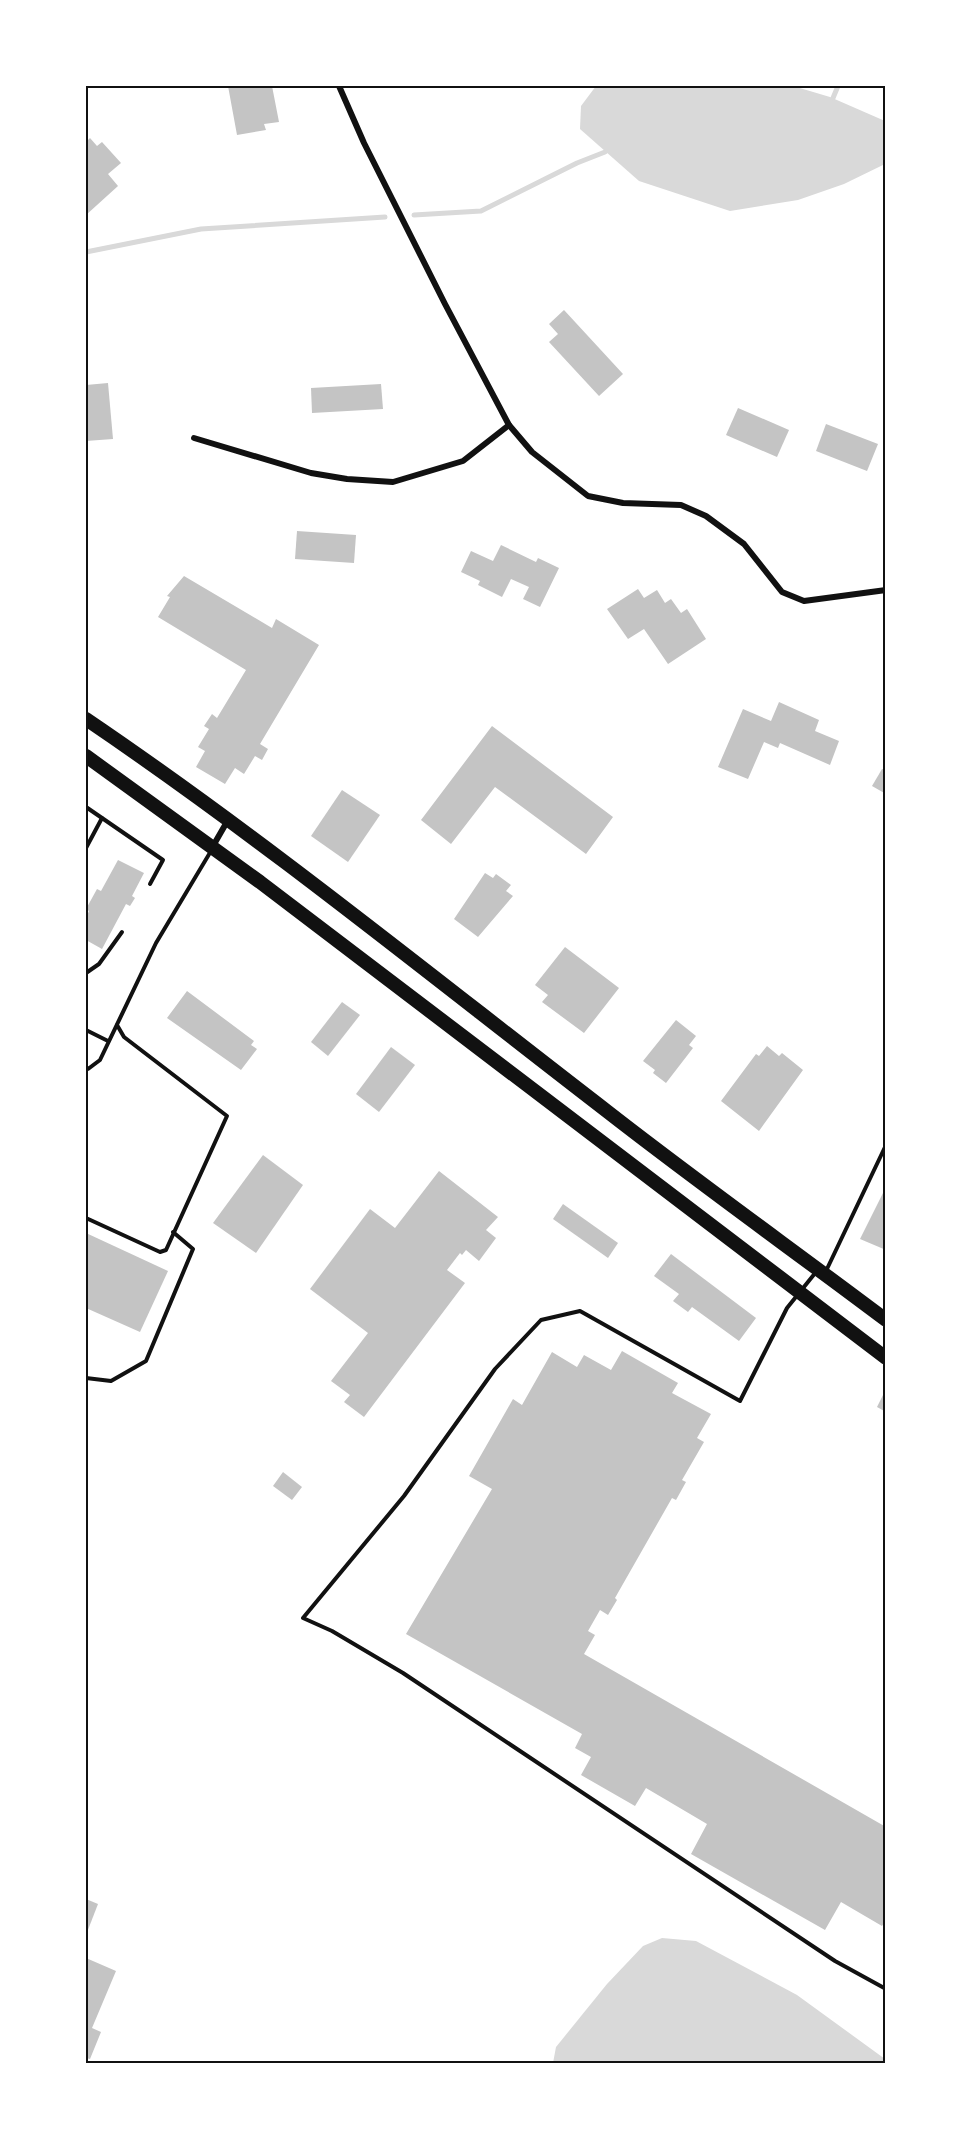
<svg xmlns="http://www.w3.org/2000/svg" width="971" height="2149" viewBox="0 0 971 2149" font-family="Poppins,sans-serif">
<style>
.water{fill:#d9d9d9}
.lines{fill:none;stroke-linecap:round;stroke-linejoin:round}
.stream{stroke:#d9d9d9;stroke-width:5}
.building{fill:#c4c4c4}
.service{stroke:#111;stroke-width:4}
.minor{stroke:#111;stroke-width:6}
.primary{stroke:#111;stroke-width:14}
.neatline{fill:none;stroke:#111;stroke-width:2}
</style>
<rect width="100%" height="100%" fill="#fff"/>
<g class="water">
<path d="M596,86h197l37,11 55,24v43l-41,20 -46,16 -68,11 -91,-30 -59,-52 1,-23z"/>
<path d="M662,1938l34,3 101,54 88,64v4h-332l3,-16 51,-63 36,-38z"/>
</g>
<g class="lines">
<g class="stream">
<path d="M833,98l5,-12"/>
<path d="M414,215l67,-4 96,-48 28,-11"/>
<path d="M86,252l115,-23 184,-12"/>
</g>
</g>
<g class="building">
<path d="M228,86h44l7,36 -15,2 2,6 -29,5z"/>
<path d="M90,138l7,8 5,-4 19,21 -13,11 10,12 -32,29v-73z"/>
<path d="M564,310l59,64 -24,22 -50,-54 9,-8 -9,-10z"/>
<path d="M108,383l5,56 -27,2v-56z"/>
<path d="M381,384l2,25 -71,4 -1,-25z"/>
<path d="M738,408l51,22 -12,27 -51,-22z"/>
<path d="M826,424l52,20 -11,27 -51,-20z"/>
<path d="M297,531l59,4 -2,28 -59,-4z"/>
<path d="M501,545l35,17 2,-4 21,10 -19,39 -17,-8 6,-12 -18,-8 -9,18 -24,-12 2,-4 -19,-9 10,-21 22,10z"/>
<path d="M184,576l88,52 4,-9 43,26 -59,99 8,5 -6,11 -7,-4 -11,18 -9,-6 -10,16 -29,-17 9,-16 -7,-4 11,-18 -5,-3 8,-12 5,4 29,-48 -88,-53 12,-20 -3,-1z"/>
<path d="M638,589l6,9 13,-8 8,13 6,-4 10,14 6,-4 19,30 -38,25 -24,-35 -16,10 -21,-30z"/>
<path d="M779,702l40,18 -4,11 24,10 -9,24 -50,-22 -2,5 -14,-6 -16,37 -30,-12 25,-58 28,12z"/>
<path d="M492,726l121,91 -27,37 -91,-67 -44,57 -30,-24z"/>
<path d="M882,769l4,1v24l-14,-8z"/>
<path d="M342,790l38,25 -32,47 -37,-26z"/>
<path d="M118,860l26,13 -12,23 3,2 -5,8 -4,-2 -24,45 -16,-9v-22l3,-7 -3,-2 11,-20 4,2z"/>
<path d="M485,873l8,5 3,-4 15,11 -5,6 7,5 -35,41 -24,-18z"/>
<path d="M565,947l54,41 -35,45 -42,-31 6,-7 -13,-10z"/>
<path d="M187,991l67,50 -3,4 6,4 -16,21 -74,-52z"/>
<path d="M342,1002l18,13 -32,41 -17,-14z"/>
<path d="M676,1020l20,16 -7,9 4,3 -27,35 -13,-10 2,-3 -12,-9z"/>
<path d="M767,1046l12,10 3,-3 21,17 -44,61 -38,-30 35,-47 3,2z"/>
<path d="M391,1047l24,18 -36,47 -23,-18z"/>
<path d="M263,1155l40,30 -47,68 -43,-30z"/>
<path d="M439,1171l59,46 -12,13 10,8 -17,23 -13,-11 -4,5 -2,-2 -13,17 18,13 -101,134 -20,-15 6,-7 -19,-14 37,-48 -58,-44 60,-80 25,19z"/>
<path d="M886,1187v63l-26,-11z"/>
<path d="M563,1204l55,39 -10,15 -55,-39z"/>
<path d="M86,1233l82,38 -28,61 -54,-24z"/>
<path d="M671,1254l85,64 -17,23 -47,-34 -4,5 -15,-11 6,-7 -25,-18z"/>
<path d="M622,1351l56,32 -6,10 39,21 -14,24 7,4 -22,38 4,2 -10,18 -4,-2 -57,100 2,2 -9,15 -8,-5 -12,21 7,4 -11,19 302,173v93l-4,6 -41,-24 -16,28 -134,-76 16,-30 -61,-36 -11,18 -54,-31 10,-18 -16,-9 7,-14 -176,-100 86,-145 -23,-13 44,-77 9,6 30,-53 25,15 7,-12 27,15z"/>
<path d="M883,1395l3,1v16l-9,-5z"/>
<path d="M283,1472l19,15 -10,13 -19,-14z"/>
<path d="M86,1899l12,5 -12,31z"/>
<path d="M86,1958l30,13 -24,57 9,4 -11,27 -4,-1z"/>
</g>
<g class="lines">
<g class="service">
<path d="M86,807l77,53 -13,24"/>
<path d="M86,848l16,-30"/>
<path d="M86,973l13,-9 23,-32"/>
<path d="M86,1030l22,11"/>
<path d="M86,1067l2,2 12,-9 56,-117 55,-92"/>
<path d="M86,1218l74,34 6,-2 61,-134 -103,-79 -7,-12"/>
<path d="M826,1271l60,-126"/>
<path d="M816,1272l-29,36 -47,93 -160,-90 -39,9 -46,49 -91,127 -101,122 29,13 71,42 432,288 51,28"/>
<path d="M86,1378l25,3 35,-20 47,-112 -20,-17"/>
</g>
<g class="minor">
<path d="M339,86l25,57 81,161 64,121 23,27 56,44 35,7 58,2 25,11 38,28 38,48 22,9 82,-11"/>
<path d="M194,438l117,35 36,6 46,3 70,-21 46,-36"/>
<path d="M213,846l15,-26"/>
</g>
<g class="primary">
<path d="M86,719c180,122 349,260 522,393 91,71 185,138 278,208"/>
<path d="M86,756l174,126 626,476"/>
</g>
</g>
<rect width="971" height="2149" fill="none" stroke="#ffffff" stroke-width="174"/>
<rect x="87" y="87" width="797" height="1975" class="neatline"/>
</svg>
